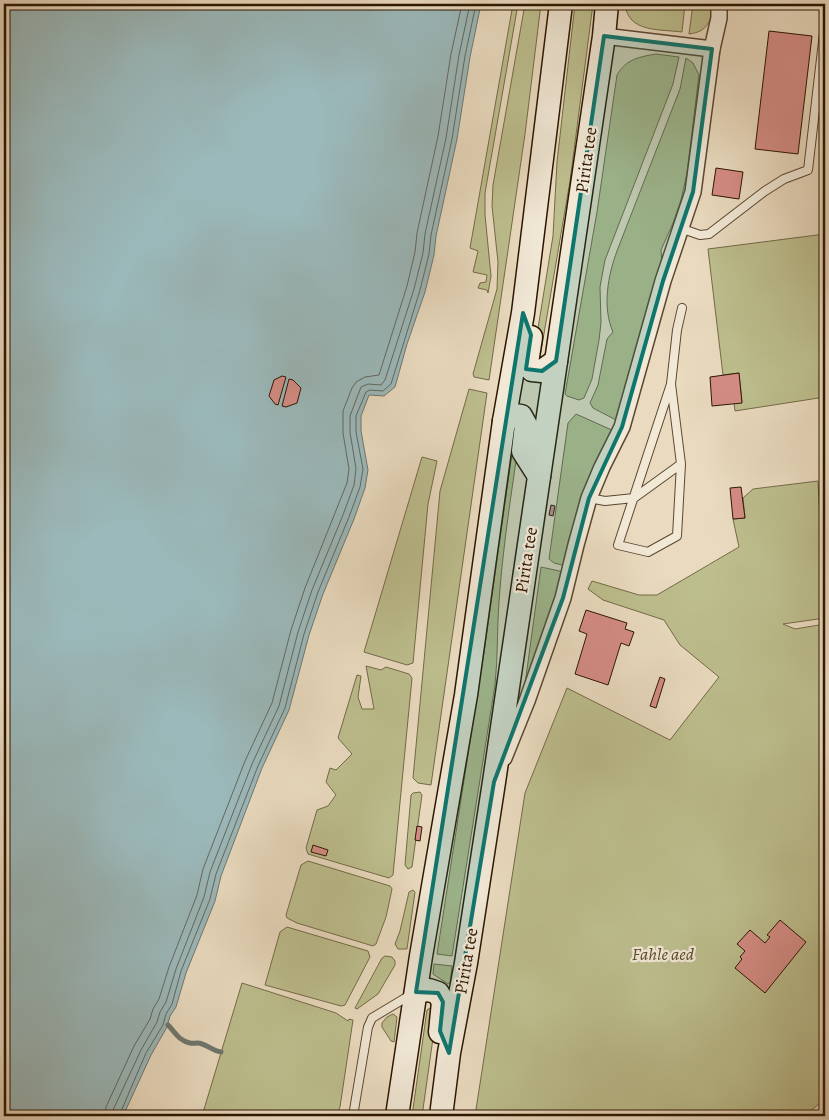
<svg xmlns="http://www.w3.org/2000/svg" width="829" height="1120" viewBox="0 0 829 1120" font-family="Alegreya,serif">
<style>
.green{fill:#bdbe8e;stroke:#746a47}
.water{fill:#9bb9bb;stroke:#6f7770}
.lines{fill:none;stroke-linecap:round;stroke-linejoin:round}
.shore{stroke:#64675e;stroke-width:1}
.stream{stroke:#6f7770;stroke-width:5}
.building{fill:#d58d86;stroke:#2c1500}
.lane-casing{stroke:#5c4630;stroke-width:10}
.street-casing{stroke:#5c4630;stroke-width:18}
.secondary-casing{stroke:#2c1500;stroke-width:25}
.lane{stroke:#f1e8d6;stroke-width:8}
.street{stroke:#f1e8d6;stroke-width:15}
.secondary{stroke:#f1e8d6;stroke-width:22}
.marked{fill:#0f766e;fill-opacity:0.2;stroke:#0f766e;stroke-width:4;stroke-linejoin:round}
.labels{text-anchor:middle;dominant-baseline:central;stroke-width:4.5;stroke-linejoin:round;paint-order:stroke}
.street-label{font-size:18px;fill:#2c1500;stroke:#f1e8d6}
.park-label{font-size:18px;font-style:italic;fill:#58482b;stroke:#f1e8d6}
</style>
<rect width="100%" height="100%" fill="#eadbc0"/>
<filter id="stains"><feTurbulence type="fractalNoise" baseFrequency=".004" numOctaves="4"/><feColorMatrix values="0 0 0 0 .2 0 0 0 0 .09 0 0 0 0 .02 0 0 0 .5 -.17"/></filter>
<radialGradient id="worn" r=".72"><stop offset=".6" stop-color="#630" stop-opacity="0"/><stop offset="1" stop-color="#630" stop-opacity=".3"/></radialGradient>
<g class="green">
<path d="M513,4h5l-33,189v22l6,61 -3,17 -1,-3 -9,-2 2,-5 6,-1 1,-7 -14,-3 5,-21 -8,-3z"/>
<path d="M525,4h16l-16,130 -36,246 -15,-3 -1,-3 24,-85 1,-27 -6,-56 1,-21z"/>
<path d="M575,4h18l-23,177 -30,176 -2,3 -4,-7 19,-117 4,-74z"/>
<path d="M625,4h60l-3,28c-22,-3 -54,1 -57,-28z"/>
<path d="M693,4h21c-3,16 -6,28 -25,30z"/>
<path d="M656,54l23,3 -6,27 -68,176 -5,27 1,36 -2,17 -7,39 -8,19 -5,2 -12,-4 -2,-2 32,-182 20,-137c9,-16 22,-18 39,-21z"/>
<path d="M686,58l7,5 6,12 -12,98 -6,27 -8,23 -12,27 1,12 -44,159 -25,-13 -3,-5 8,-18 9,-46 6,-7c-11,-25 -5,-57 4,-81l63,-162z"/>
<path d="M825,234v163l-90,14 -1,-8 8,-1 -3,-29 -16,2 -15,-126z"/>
<path d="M469,389l18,4 -56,392 -13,-2 -5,-5 27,-287z"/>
<path d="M576,414l38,17 -48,135 -12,-3 -5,-4 19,-136z"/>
<path d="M515,432l5,2c-8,55 -17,111 -21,167 -2,28 -1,56 -4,84l-43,271 -15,-2 47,-302z"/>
<path d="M422,457l15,4 -9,43 -15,159 -6,2 -43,-13z"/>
<path d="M818,481l4,76h3v61l-42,6 12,5 30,-5v475l-21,17h-329l50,-323 42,-105 103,52 49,-63 -39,-32 -16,-25 -61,-20 -15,-11 4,-8 47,14h18l82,-48 -6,-28 12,-1 -2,-20 10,-9z"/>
<path d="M541,567l23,5 -36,113 -3,-1z"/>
<path d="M366,666l15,4 5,-3 23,7 3,4 -19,197 -4,3 -81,-24 -2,-6 11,-38 11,-4 8,-11 -10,-13 4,-14 6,2 16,-16 -14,-16 19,-63 4,1 -3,21 4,12h12z"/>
<path d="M420,792l2,3 -10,72 -4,2 -3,-4 6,-70 2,-2z"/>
<path d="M308,861l82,25 2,3 -6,28 -10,27 -3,2 -76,-23 -10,-5 -1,-3 15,-50z"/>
<path d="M413,890l2,2 -8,57h-9l-3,-5 5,-13 9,-39z"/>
<path d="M287,927l81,24 2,6 -25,48 -4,1 -76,-21 15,-53z"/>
<path d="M385,956l7,1 3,4v4l-17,29 -21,15 -2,-1 27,-50z"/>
<path d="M434,964l18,2 -2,17 -2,1 -15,-10z"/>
<path d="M242,983l94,30 12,8 1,-2 4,1 -13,87 -4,9h-134z"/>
<path d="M432,1007l4,10 -14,99h-10l15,-106z"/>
<path d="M393,1014l4,3 -3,25 -3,-1 -9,-14v-4l5,-6z"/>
</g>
<path class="water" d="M4,4h477l-11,53 -13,82 -21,97 -2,19 -9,37 -18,52 -12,43 -11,9 -15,-1 -8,21v15l7,39 -3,18 -11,31 -31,75 -14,41 -20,75 -27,58 -41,108 -6,25 -29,72 -10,34 -6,9 -3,11 -16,28 -28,61h-119z"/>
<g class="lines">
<g class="shore">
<path d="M105,1116l1,-9 28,-61 16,-27 3,-10 6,-10 10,-32 28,-72 6,-26 42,-108 27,-58 19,-73 14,-42 42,-105 2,-14 -6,-36v-22l9,-23 4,-6 9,-5 14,-2 28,-89 8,-34 2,-19 21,-97 13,-82 11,-50"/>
<path d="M112,1116l1,-6 28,-60 16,-28 3,-10 6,-10 10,-33 28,-72 6,-25 42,-108 27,-58 19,-74 14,-42 31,-75 11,-30 2,-16 -6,-37v-16l11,-29 7,-3 13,1 4,-5 29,-91 9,-36 2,-19 21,-96 13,-83 11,-51"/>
<path d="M119,1116l27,-63 17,-28 3,-11 6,-10 9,-33 29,-72 6,-25 42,-108 27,-58 19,-74 14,-42 31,-75 11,-30 3,-18 -7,-37v-16l10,-24 4,-2 13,1 8,-7 29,-94 9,-36 2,-19 21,-96 13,-83 11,-52"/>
</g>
<path class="stream" d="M168,1025c7,7 11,16 22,18 4,1 8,-1 12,1 7,2 11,7 19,8"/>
</g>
<g class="building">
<path d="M779,4h24l-1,3z"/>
<path d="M769,31l43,5 -14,118 -43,-5z"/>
<path d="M716,168l27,4 -4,27 -27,-4z"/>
<path d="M739,373l3,30 -30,3 -2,-29z"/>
<path d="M282,376l4,1 -8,28 -3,-1 -6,-8 5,-16z"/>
<path d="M289,379l4,1 8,8 -4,15 -11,4 -4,-1z"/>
<path d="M741,487l4,31 -12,1 -3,-31z"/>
<path d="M551,505l4,1 -2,10 -4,-1z"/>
<path d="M586,610l41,13 -2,6 9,3 -5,14 -8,-3 -13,42 -33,-11 12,-40 -8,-3z"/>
<path d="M660,677l5,2 -9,29 -6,-2z"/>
<path d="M417,826l5,1 -2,14 -5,-1z"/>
<path d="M313,845l15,5 -2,6 -15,-4z"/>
<path d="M780,920l26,22 -41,51 -30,-25 7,-9 -2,-2 5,-6 -8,-7 13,-14 15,13 5,-6 -3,-2z"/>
</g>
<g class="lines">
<defs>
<g id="lane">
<path d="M680,228l20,7 9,-1 56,-43 19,-12 24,-9 16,-137v-29"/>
<path d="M671,384l6,-54 5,-22"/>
<path d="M589,498l16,3 29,-3 47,-34 -4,72 -29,16 -30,-7 53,-161 10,80"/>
<path d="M353,1116l15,-89 4,-9 40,-24"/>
</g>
<g id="street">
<path d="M604,36l108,13"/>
<path d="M504,758l23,-57 36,-103 13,-53 13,-47 13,-31 20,-40 41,-146 30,-89 19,-143 7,-31v-14"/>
</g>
<g id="secondary">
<path d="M531,337l-4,26 5,7 10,1 14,-10"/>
<path d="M504,421l10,-6 7,1 5,9 -3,26 16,25"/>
<path d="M416,992l13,-2 9,3 5,9 -3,30"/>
<path d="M397,1116l24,-160 45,-261 38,-274 19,-108 38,-309"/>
<path d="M441,1116l8,-63 17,-90 28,-181 110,-746 3,-32"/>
</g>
</defs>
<use href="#lane" class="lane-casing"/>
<use href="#street" class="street-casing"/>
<use href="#secondary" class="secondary-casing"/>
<use href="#lane" class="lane"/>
<use href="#street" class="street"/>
<use href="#secondary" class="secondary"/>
</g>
<path class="marked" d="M604,36l108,13 -19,143 -30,89 -41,146 -33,71 -26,100 -69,184 -45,271 -9,-22 3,-29 -5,-9 -22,-1 107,-679 8,22 -5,34 16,2 14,-10z"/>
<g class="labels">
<g class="street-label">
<text transform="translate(586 160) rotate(-82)">Pirita tee</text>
<text transform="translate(526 560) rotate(-81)">Pirita tee</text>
<text transform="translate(466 961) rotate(-80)">Pirita tee</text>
</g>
<g class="park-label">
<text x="663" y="954">Fahle aed</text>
</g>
</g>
<rect width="829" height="1120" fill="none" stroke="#eadbc0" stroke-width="20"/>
<rect x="5" y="5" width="819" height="1110" fill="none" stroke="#2c1500" stroke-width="2.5"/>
<rect x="10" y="10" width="809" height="1100" fill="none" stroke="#2c1500"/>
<rect width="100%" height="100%" filter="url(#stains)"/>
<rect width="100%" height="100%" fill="url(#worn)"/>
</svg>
